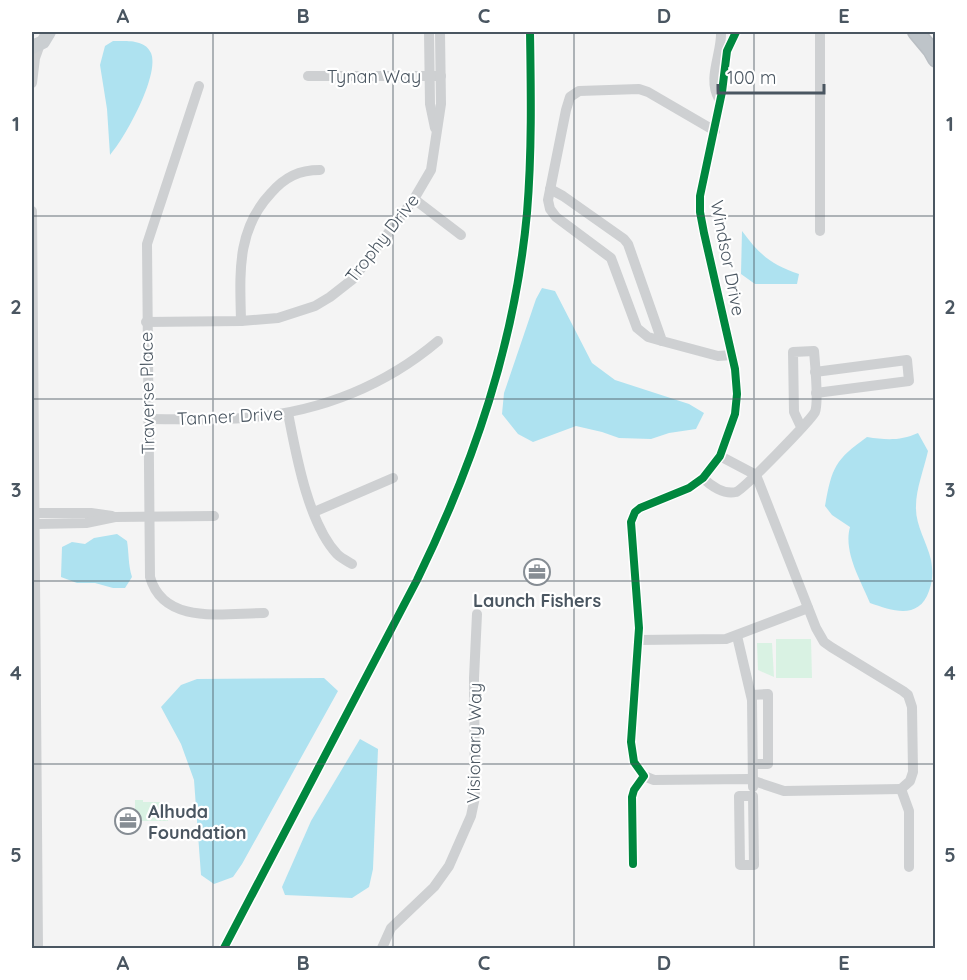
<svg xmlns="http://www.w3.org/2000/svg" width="967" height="980" viewBox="0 0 967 980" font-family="Quicksand,sans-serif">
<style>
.green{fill:#d9f2e3}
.water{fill:#aee2f0}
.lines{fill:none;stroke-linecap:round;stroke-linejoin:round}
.highway-casing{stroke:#b9bec3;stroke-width:18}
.minor{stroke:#ced0d2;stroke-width:10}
.major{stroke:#caced1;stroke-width:14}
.highway{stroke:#bec4c9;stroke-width:15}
.cycleway-casing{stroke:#fff;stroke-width:11}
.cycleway{stroke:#00873e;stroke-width:8}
.grid{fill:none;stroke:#4a5661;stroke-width:1.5;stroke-opacity:0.55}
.labels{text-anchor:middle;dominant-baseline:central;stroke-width:4.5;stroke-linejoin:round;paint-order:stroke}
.street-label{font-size:18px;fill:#4a5661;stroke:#fff}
.poi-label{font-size:18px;font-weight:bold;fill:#4a5661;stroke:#fff}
.neatline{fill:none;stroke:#4a5661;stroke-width:2}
.grid-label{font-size:20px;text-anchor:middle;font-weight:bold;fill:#4a5661}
</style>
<rect width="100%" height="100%" fill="#f4f4f4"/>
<g class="green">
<path d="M776,639h35l1,39h-36z"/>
<path d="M757,643h15l2,34 -16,-7z"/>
<path d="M135,800h8v2h25v19h-30v-7h-3z"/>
</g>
<g class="water">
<path d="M113,41c13,0 32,-2 38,12 9,22 -26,85 -41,102l-3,-46 -7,-44 5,-19z"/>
<path d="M742,231c17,23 29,34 57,43l-2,10h-42l-14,-10z"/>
<path d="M542,288l13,3 37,72 23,17 74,24 15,9 -8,16 -27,4 -18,6 -32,-1 -17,-6 -26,-6 -43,16 -15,-8 -16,-20 2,-21 32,-94z"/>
<path d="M918,433l10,18c-4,18 -12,38 -12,55 -1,19 11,36 15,54 2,12 2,20 -2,31 -10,29 -36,20 -59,12 -9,-22 -27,-51 -20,-76l-18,-12 -7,-9c7,-39 10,-46 42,-69 19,3 33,4 51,-4z"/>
<path d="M117,534l10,7c2,12 1,24 5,36l-7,11h-12l-18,-5h-18l-16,-6 1,-30 10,-5 13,2 9,-6z"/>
<path d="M324,678l14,13 -96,173 -9,13 -19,7 -13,-9 -7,-95 -13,-36 -20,-37 20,-22 16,-6z"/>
<path d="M360,739l18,10 -5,120 -4,18 -17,11 -67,-3 -3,-8 29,-66z"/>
</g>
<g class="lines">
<defs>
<path id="highway" d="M916,32l15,18 5,9"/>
</defs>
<use href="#highway" class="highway-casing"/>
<g class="minor">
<path d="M429,32l1,72 5,24"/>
<path d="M820,32v199"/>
<path d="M308,76h133"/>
<path d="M32,83l3,-25 5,-14"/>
<path d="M199,86l-52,158 3,333c14,49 75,36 114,36"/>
<path d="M719,99c-12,-21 3,-45 2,-67"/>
<path d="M550,189l13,7 61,43 4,5 34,97 56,15 14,-1"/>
<path d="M414,199l47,36"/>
<path d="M32,211l6,737"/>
<path d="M241,321c-1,-47 -5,-91 30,-128 14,-16 28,-23 49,-23"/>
<path d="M146,322l95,-1 37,-3 37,-12 15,-9 23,-18 61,-80 17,-29 10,-66 -1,-72"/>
<path d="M662,341l-14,-4 -11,-9 -26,-70 -55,-41 -6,-8 -2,-9 18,-90 4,-13 9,-6 60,-2 9,3 67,39"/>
<path d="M815,372l92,-12 2,21 -93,12"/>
<path d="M288,413c8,41 20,110 49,141 4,4 10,7 15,10"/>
<path d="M148,419c35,0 71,2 106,-2 68,-6 132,-32 184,-76"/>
<path d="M720,456l36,19 60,153 8,14 7,5 72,44 5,4 4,12 1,65 -3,9 -9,8 8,22v56"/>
<path d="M703,478c8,8 21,17 33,14 8,-3 74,-71 79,-80 4,-10 0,-48 -1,-61l-21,1 1,60 7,15"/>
<path d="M314,512l79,-34"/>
<path d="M35,513h56l21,3"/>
<path d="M35,524l51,-1 29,-6 99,-1"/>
<path d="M737,636l15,64 1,87"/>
<path d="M638,640l88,-1 82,-31"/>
<path d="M752,695l16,-1v70h-15"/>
<path d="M644,776l10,4 94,-1 36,12 117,-2"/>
<path d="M739,796h14l1,69h-14z"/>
<path d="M633,864l-1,-67 2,-7 10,-14 -10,-14 -3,-20 8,-114 -8,-106 4,-10 5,-4 49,-20 14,-10 17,-22 15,-42 2,-20 -2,-25 -31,-136 -4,-21v-16l22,-104 5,-41 9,-19"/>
<path d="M382,948l9,-20 43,-41 15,-21 22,-50 4,-19 -1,-119 3,-64"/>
</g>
<path class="major" d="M32,47l11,-5 6,-10"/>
<use href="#highway" class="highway"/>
<defs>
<g id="cycleway">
<path d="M633,864l-1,-67 2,-7 10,-14 -10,-14 -3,-20 8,-114 -8,-106 4,-10 5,-4 49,-20 14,-10 17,-22 15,-42 2,-20 -2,-25 -31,-136 -4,-21v-16l22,-104 5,-41 9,-19"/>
<path d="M224,948l193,-368c57,-117 98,-237 110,-367 5,-61 4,-121 3,-181"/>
</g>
</defs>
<use href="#cycleway" class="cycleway-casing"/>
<use href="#cycleway" class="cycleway"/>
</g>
<path class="grid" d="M213,32v916M393,32v916M574,32v916M754,32v916M32,216h904M32,399h904M32,581h904M32,764h904"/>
<defs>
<symbol id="office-ring" viewBox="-11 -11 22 22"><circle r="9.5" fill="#fff" stroke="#868d94" stroke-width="1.5"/><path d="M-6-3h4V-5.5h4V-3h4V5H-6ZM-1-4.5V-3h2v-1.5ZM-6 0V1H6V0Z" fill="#868d94"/></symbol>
</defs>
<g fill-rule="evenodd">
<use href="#office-ring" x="522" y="557" width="30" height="30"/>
<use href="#office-ring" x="113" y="806" width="30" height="30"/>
</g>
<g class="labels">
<g class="street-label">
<text x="374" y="76">Tynan Way</text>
<text transform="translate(382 238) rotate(-52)">Trophy Drive</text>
<text transform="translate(728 258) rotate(79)">Windsor Drive</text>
<text transform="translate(147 393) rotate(-91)">Traverse Place</text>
<text transform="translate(230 416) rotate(-3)">Tanner Drive</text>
<text transform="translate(474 743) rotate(-89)">Visionary Way</text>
</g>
<g class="poi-label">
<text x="537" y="600">Launch Fishers</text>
<text x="148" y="811" text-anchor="start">Alhuda<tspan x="148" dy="21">Foundation</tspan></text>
</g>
</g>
<rect width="967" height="980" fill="none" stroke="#ffffff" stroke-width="66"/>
<path d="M718 84v9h106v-9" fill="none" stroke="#4a5661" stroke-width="3"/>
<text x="727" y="84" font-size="18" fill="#4a5661" stroke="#ffffff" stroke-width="4.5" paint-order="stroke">100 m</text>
<rect x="33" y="33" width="901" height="914" class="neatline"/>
<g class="grid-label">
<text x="123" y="23">A</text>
<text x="303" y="23">B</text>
<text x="484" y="23">C</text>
<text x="664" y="23">D</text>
<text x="844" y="23">E</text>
<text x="16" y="131">1</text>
<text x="950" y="131">1</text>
<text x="16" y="314">2</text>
<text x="950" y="314">2</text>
<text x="16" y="497">3</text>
<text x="950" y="497">3</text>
<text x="16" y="680">4</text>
<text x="950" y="680">4</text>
<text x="16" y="862">5</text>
<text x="950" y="862">5</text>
<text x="123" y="970">A</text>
<text x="303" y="970">B</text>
<text x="484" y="970">C</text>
<text x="664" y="970">D</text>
<text x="844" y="970">E</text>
</g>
</svg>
